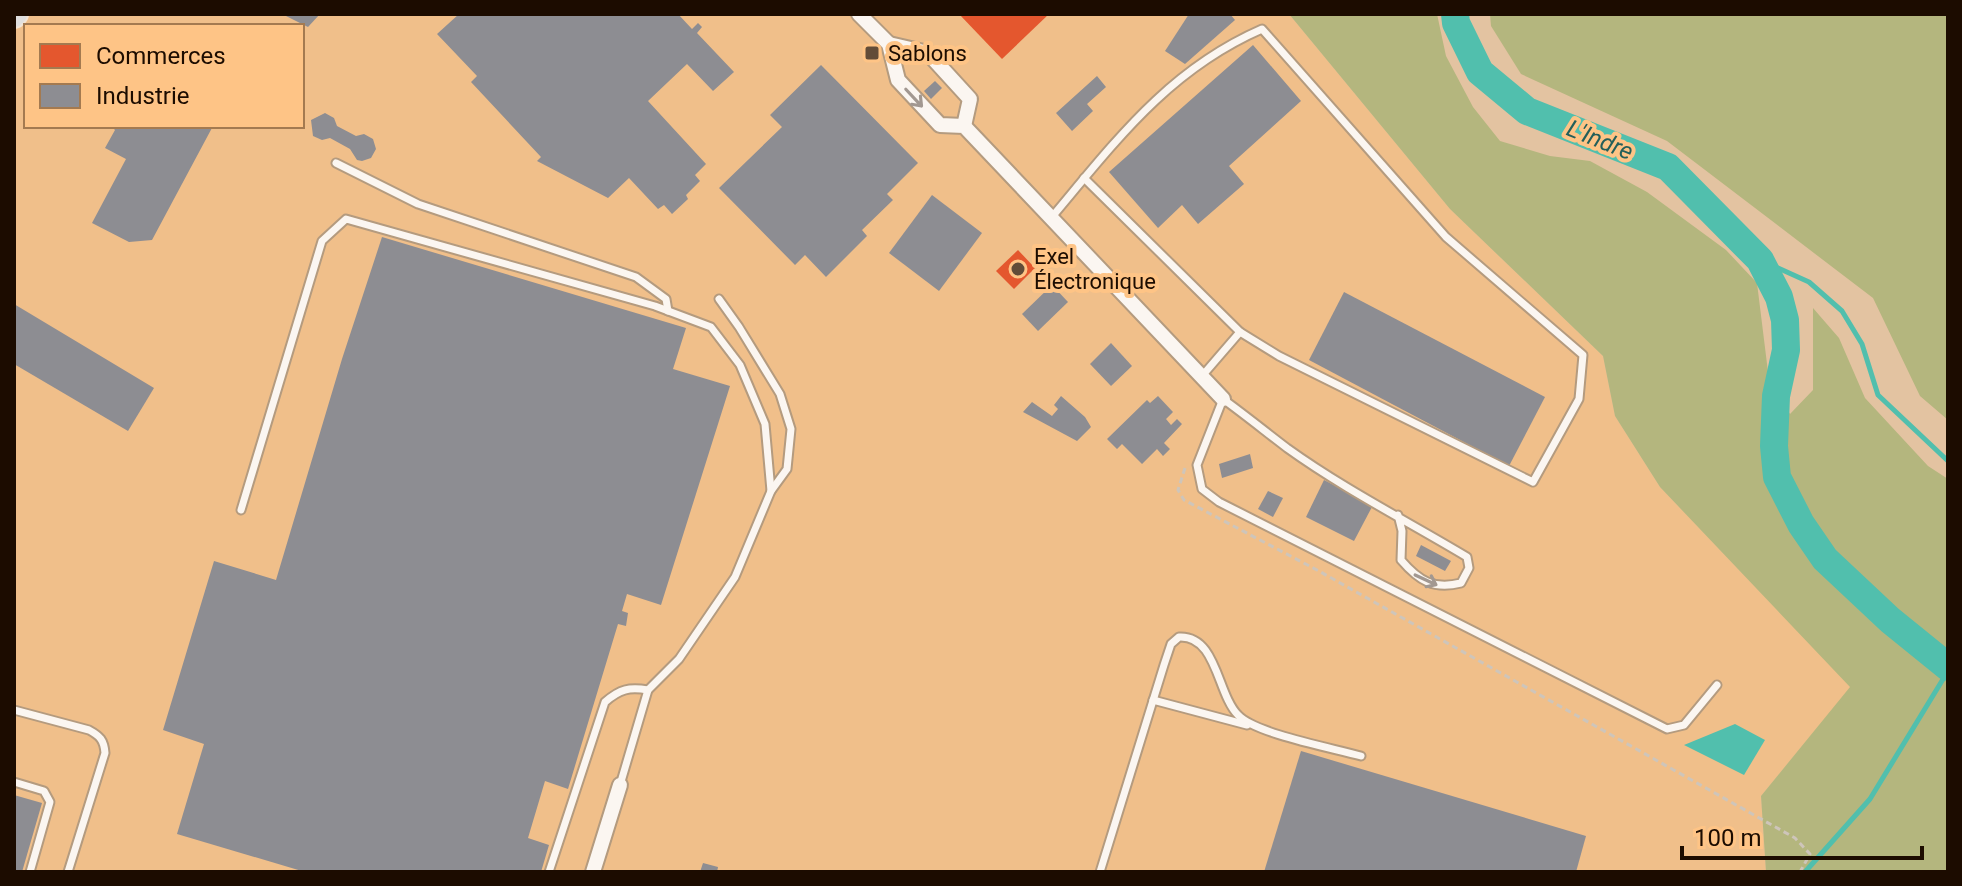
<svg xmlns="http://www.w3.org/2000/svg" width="1962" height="886" viewBox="0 0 1962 886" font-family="Roboto,sans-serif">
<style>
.built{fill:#f0bf8a;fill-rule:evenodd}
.green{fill:#b4b67e}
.water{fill:#51bfad}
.shops{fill:#e4572e}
.industry{fill:#8d8d92}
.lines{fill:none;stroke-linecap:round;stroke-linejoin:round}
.stream{stroke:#51bfad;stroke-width:5}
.river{stroke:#51bfad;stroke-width:28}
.service-casing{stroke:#b49b7f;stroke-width:11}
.minor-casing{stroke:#b49b7f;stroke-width:18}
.primary-casing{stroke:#f2e4d5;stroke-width:26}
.path{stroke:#cec5ba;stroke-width:3;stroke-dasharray:6 4;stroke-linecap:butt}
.service{stroke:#fbf6f1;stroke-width:7}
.minor{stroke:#fbf6f1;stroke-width:14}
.primary{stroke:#e0dfde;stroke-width:22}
.oneway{stroke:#a29891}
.poi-dot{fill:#624c38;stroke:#fec486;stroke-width:3}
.labels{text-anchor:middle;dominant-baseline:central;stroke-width:8;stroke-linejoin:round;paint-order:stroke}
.poi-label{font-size:22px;fill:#1c0c00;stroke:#fec486;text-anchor:start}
.water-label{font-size:24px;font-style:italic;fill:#245f5a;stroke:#fec486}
</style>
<rect width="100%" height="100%" fill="#e3c3a1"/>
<path class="built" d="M14,14h1275l161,195 153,147 12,60 45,71 191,200 -90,109 5,76h-1752zM26,26h276v100h-276z"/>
<g class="green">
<path d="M1289,14h148l9,42 27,51 27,34 50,15 40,5 57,31 79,58 31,33 12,97 21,34 23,-24v-82l26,30 26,60 63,68 20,13v393h-182l-5,-76 89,-109 -190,-200 -45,-71 -12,-60 -153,-147z"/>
<path d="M1490,14h458v406l-28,-24 -47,-98 -206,-157 -146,-67 -30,-48z"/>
</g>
<path class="water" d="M1735,724l30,16 -21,35 -60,-30z"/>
<g class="shops">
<path d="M959,14h90l-47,45z"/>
<path d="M1018,250l17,18 -21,21 -18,-18z"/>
</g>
<g class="industry">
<path d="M282,14h38l-12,13z"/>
<path d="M459,14h219l14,15 6,-6 4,4 -5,6 37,39 -21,19 -26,-27 -39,37 58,63 -11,11 5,6 -14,14 2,4 -16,15 -8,-9 -6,4 -29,-31 -21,20 -71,-37 4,-4 -70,-75 6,-6 -40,-42z"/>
<path d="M1189,14h41l5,6 -50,44 -20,-13z"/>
<path d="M1253,45l48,56 -72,65 15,18 -46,40 -16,-19 -24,23 -49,-56z"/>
<path d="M821,65l97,98 -31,31 6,6 -31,30 5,6 -41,41 -21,-22 -10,10 -76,-77 63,-61 -12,-12z"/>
<path d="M1097,76l9,11 -19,17 6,7 -21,20 -16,-18z"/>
<path d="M935,81l7,7 -11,11 -7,-8z"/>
<path d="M325,113l9,5 3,8 19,10 8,-2 9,5 3,10 -5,9 -9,3 -5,-1 -7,-11 -20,-11 -8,2 -9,-4 -2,-16z"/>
<path d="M111,126h102l-61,114 -23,2 -37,-19 34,-64 -21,-11 10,-18z"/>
<path d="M932,195l50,38 -43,58 -50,-38z"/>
<path d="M382,237l304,91 -13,41 57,17 -69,219 -34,-11 -5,17 6,2 -2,13 -8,-2 -50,165 -23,-8 -17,57 21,7 -8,27h-236l-128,-38 27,-90 -41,-14 51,-169 62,19 66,-221z"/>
<path d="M1052,285l16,17 -30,29 -16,-17z"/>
<path d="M1344,292l201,105 -36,69 -200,-106z"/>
<path d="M14,304l140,84 -26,43 -114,-67z"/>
<path d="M1111,343l21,23 -21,20 -21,-22z"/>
<path d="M1061,396l24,21 6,10 -14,14 -54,-29 9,-10 20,14 6,-7 -4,-4z"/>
<path d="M1158,396l15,16 -7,7 5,6 6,-6 5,5 -18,19 6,6 -7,7 -6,-7 -15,15 -20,-20 -5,5 -10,-10 40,-39 3,3z"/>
<path d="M1250,454l3,14 -31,10 -3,-14z"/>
<path d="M1324,480l49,25 -19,36 -48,-24z"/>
<path d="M1268,491l15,7 -10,19 -15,-8z"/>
<path d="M1421,545l30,16 -6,10 -29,-15z"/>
<path d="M1301,751l285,85 -10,36h-312z"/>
<path d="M14,795l28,8 -20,69h-8z"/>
<path d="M703,863l15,4 -1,5h-17z"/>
</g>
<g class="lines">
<g class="stream">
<path d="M1760,260l49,22 33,29 20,33 16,51 70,66"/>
<path d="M1805,872l65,-73 78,-128"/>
</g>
<path class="river" d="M1455,14l1,9 24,49 47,39 141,56 92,93 19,37 6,23 1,30 -10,46 -2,50 3,31 24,47 24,35 65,61 58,47"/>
<defs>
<g id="service">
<path d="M336,163l82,41 218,73 30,22 2,12"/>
<path d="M1084,178l156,154"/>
<path d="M1051,218c64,-76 117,-148 211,-189l184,208 137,118 -4,44 -46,83 -254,-126 -39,-24 -38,44"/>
<path d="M719,299l20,28 41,67 11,35 -4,40 -16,22"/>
<path d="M241,510l81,-269 24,-22 309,87 56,21 29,38 25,59 6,67 -36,86 -56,82 -31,31 -28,95"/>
<path d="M1398,515l4,16 -1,29c18,21 33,30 60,23l8,-15 -2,-11c-60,-36 -123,-68 -180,-109 -21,-16 -42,-33 -64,-49l-26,66 5,24 17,13 448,227 17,-4 33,-40"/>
<path d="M1153,700l94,25"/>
<path d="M14,710l75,20c11,6 15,10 16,23l-37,119"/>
<path d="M14,782l30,9 6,11 -20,70"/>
<path d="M549,872l56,-170c15,-13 24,-15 43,-12"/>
<path d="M1100,872l64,-207 7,-21 8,-7c38,-2 38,57 59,78 18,19 95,33 123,41"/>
</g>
<g id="minor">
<path d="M859,14l30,30 9,36 42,45 24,1 259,273"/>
<path d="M889,44l39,9 42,46 -6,27"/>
<path d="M593,872l27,-87"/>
</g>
<path id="primary" d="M14,16l2,-2"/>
</defs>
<use href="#service" class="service-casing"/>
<use href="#minor" class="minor-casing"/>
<use href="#primary" class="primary-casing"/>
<path class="path" d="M1185,468l-7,22 6,10 133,70 478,268 15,16 -10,18"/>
<use href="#service" class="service"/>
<use href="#minor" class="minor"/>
<use href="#primary" class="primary"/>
</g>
<defs><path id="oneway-shaft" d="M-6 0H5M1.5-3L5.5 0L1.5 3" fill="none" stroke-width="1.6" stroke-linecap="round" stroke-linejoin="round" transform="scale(2)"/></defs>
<g class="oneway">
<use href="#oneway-shaft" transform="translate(914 98) rotate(47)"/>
<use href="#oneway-shaft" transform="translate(1426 580) rotate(25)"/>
</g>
<g class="poi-dot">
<rect x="864" y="45" width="16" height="16" rx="4"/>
<circle cx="1018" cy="269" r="8"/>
</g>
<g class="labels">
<g class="poi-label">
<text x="888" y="53">Sablons</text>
<text x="1034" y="256">Exel<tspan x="1034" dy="25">Électronique</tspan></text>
</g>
<g class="water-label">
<text transform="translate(1600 140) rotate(22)">L'Indre</text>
</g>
</g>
<rect width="1962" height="886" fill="none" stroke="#1c0c00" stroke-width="32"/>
<rect x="24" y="24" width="280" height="104" fill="#fec486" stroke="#a47a50" stroke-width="2"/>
<rect x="40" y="44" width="40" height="24" fill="#e4572e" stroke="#a47a50" stroke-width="2"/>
<text x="96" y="64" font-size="24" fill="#1c0c00">Commerces</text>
<rect x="40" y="84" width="40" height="24" fill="#8d8d92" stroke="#a47a50" stroke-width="2"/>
<text x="96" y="104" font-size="24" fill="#1c0c00">Industrie</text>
<path d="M1682 846v12h240v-12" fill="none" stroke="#1c0c00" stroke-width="4"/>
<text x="1694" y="846" font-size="24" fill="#1c0c00" stroke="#fec486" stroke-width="6" paint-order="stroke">100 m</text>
</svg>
